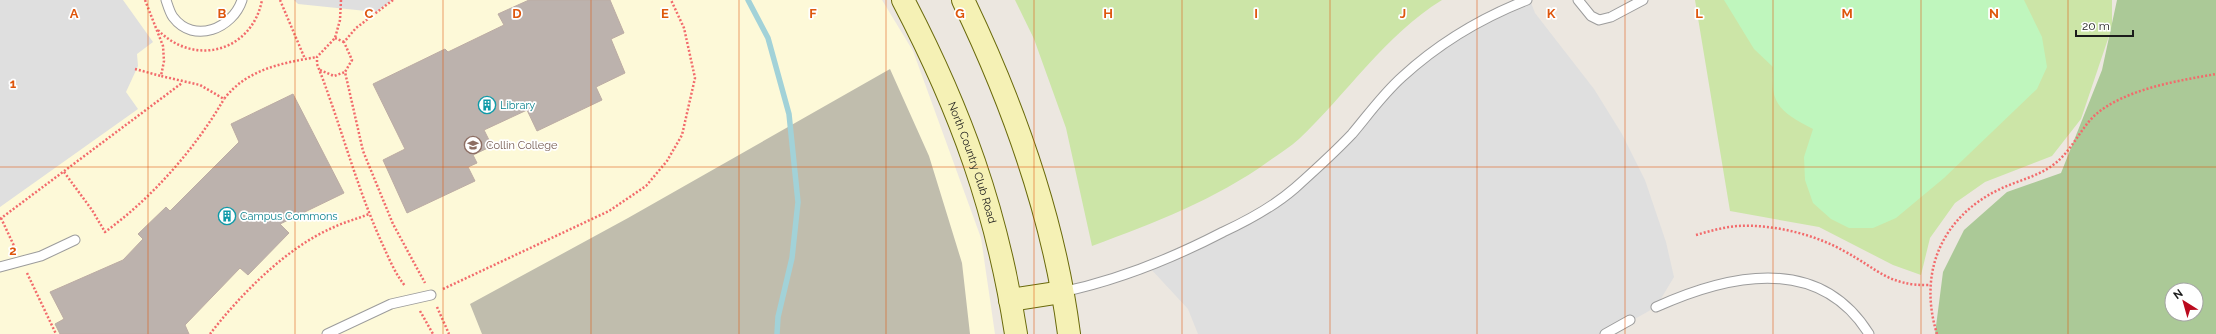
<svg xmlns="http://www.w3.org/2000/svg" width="2216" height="334" viewBox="0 0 2216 334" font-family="Raleway,sans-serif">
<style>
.education{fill:#fdf9d8}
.construction{fill:#c0bdad}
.grass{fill:#cce5a7}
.forest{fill:#abc997;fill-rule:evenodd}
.park{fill:#bff6bd}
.parking{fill:#dfdfdf}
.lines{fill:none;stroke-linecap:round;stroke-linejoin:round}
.stream{stroke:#a2d2d8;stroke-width:5.5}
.building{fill:#bcb2ad;stroke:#bcaca4}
.lane-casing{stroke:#9c9c9c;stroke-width:11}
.secondary-casing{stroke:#69690a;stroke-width:24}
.path{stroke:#f26b6c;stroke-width:2.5;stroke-dasharray:2 2;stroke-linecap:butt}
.lane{stroke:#fff;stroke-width:9}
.secondary{stroke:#f5f1b5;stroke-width:22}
.grid{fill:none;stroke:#de560d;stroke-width:1;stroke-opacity:0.55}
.labels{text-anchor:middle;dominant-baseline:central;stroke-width:3.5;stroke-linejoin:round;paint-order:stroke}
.culture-label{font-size:11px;fill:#0d838f;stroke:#fff;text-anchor:start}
.education-label{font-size:11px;fill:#785e54;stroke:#fff;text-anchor:start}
.street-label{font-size:11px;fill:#1b1b1b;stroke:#fff}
.grid-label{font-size:13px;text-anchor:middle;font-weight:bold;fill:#de560d;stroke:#fff;stroke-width:3.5;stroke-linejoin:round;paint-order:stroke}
</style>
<rect width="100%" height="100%" fill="#ece7e0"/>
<path class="education" d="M0,0h882l31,51 68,187 14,96h-995z"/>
<path class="construction" d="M890,69l39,87 33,107 8,71h-488l-12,-30 158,-86z"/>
<g class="grass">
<path d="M1015,0h427c-57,35 -95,94 -143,139 -9,8 -20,15 -30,22 -54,39 -115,62 -177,85l-26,-118 -32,-89z"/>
<path d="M1695,0h417v27l-31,92 -29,37 -67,26 -30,21 -25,35 -9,37 -28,-10 -74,-38 -89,-16z"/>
</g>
<path class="forest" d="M2117,0h99v334h-281l8,-62 21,-42 43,-38 54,-19 41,-103zM2172,290h24v24h-24z"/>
<path class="park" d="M1724,0h300l18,37 5,30 -10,22 -93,89 -48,40 -23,10h-24l-18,-9 -18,-16 -8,-23 -1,-23 9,-28c-31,-16 -44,-24 -40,-62l-19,-18z"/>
<g class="parking">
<path d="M0,0h123l30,42 -16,12 1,12 -12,26 12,17 -138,98z"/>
<path d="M294,0h98l-16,12 -78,-8z"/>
<path d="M1530,0l5,13 59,76 28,45 23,46 21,62 8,35 -18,30 -48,27h-410l-10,-25 -39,-42 127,-63 73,-67 53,-59 55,-42z"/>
</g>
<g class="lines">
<path class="stream" d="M748,0l20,38 21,76 9,88 -6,56 -14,59 -1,17"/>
</g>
<g class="building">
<path d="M529,0h81l14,33 -13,6 14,34 -29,14 6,13 -65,31 -10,-21 -43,20 8,16 -19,9 4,8 -9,4 7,14 -68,32 -24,-53 22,-11 -32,-65 72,-35 3,3 56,-27 -6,-11z"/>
<path d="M293,94l51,99 -64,31 9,9 -41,42 -8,-7 -55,57 4,9h-129l-5,-10 9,-5 -14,-27 73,-32 20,-21 -5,-5 28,-27 4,4 69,-69 -8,-18z"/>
</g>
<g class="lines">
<defs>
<g id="lane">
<path d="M166,0c2,6 4,13 7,17 21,28 60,11 69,-17"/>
<path d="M1578,0l13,16 8,4 12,-3 32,-17"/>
<path d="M0,267l41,-11 34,-16"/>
<path d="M1062,292c57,-12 109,-33 161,-60 26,-12 50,-25 72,-44 19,-17 39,-35 57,-54 16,-19 31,-40 50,-57 36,-33 79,-59 125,-77"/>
<path d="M1656,307c73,-33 163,-53 213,27"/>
<path d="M327,334l64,-30 40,-9"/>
<path d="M1605,334l25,-14"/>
</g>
<g id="secondary">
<path id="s1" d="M903,0c58,111 94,210 113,334"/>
<path d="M963,0c51,106 91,217 106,334"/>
<path d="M1010,300l52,-8"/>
</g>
</defs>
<use href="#lane" class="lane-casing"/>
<use href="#secondary" class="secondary-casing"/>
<g class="path">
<path d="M145,0l18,46 1,15 -3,15 39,9 24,14c23,-30 58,-36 93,-42"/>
<path d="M280,0l25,59"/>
<path d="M341,0l-1,20 -5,18 -18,19v7c23,58 38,119 64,177 7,15 13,31 24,45"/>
<path d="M393,0l-37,28 -12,14 8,18 -7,12 18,79 30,73 32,59"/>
<path d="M158,30c36,37 94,22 104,-30"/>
<path d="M335,38l9,4"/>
<path d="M135,69l26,7"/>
<path d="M320,70l14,6 11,-4"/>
<path d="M64,172l28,38 13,22c47,-34 90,-83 119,-133"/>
<path d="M1,218l14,30"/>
<path d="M0,219l182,-136"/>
<path d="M1696,235c14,-4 28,-8 42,-9 34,-2 76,8 106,25 34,18 44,35 86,34"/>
<path d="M27,273l29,61"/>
<path d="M443,289l166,-78 37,-25 21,-25 15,-26 13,-57 -11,-50 -13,-28"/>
<path d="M437,307l12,27"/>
<path d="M420,311l13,23"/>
<path d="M210,334c30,-39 76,-86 122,-106 12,-6 25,-9 37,-14"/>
<path d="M1937,334c-19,-61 4,-116 61,-144 18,-9 39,-13 55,-25 18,-13 26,-34 41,-49 30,-27 83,-35 122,-42"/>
</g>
<use href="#lane" class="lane"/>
<use href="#secondary" class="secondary"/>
</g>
<path class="grid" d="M148,0v334M295,0v334M443,0v334M591,0v334M739,0v334M886,0v334M1034,0v334M1182,0v334M1330,0v334M1477,0v334M1625,0v334M1773,0v334M1921,0v334M2068,0v334M0,167h2216"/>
<defs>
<symbol id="building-ring" viewBox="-11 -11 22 22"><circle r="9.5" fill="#fff" stroke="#0f9aa8" stroke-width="1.5"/><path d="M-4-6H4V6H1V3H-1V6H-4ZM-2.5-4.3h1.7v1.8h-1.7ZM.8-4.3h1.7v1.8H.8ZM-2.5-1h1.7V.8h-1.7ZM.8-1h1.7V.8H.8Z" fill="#0f9aa8"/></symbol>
<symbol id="university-ring" viewBox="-11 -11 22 22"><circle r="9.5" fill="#fff" stroke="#8d6e63" stroke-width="1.5"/><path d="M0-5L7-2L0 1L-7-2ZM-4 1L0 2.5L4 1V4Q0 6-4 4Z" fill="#8d6e63"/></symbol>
</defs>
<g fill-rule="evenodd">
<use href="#building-ring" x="477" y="95" width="20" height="20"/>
<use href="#university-ring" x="463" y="135" width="20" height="20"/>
<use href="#building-ring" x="217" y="206" width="20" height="20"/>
</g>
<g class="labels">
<g class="culture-label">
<text x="500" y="105">Library</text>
<text x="240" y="216">Campus Commons</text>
</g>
<g class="education-label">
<text x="486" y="145">Collin College</text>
</g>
<g class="street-label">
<text stroke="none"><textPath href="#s1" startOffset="177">North Country Club Road</textPath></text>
</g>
</g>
<g class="grid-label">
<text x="74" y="18">A</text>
<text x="222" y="18">B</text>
<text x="369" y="18">C</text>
<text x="517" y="18">D</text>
<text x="665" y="18">E</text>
<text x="813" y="18">F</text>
<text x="960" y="18">G</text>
<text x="1108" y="18">H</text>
<text x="1256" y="18">I</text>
<text x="1403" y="18">J</text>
<text x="1551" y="18">K</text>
<text x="1699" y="18">L</text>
<text x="1847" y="18">M</text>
<text x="1994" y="18">N</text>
<text x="13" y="88">1</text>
<text x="13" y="255">2</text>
</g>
<g transform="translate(2184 302) rotate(323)"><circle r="19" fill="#ffffff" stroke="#a4a4a4"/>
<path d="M0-3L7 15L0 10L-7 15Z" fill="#bb0a1e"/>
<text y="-6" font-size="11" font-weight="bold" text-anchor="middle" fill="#1b1b1b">N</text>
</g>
<path d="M2076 30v6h57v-6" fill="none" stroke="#1b1b1b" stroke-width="2"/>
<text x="2082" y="30" font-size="12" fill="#1b1b1b" stroke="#ffffff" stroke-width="3" paint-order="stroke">20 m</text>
</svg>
